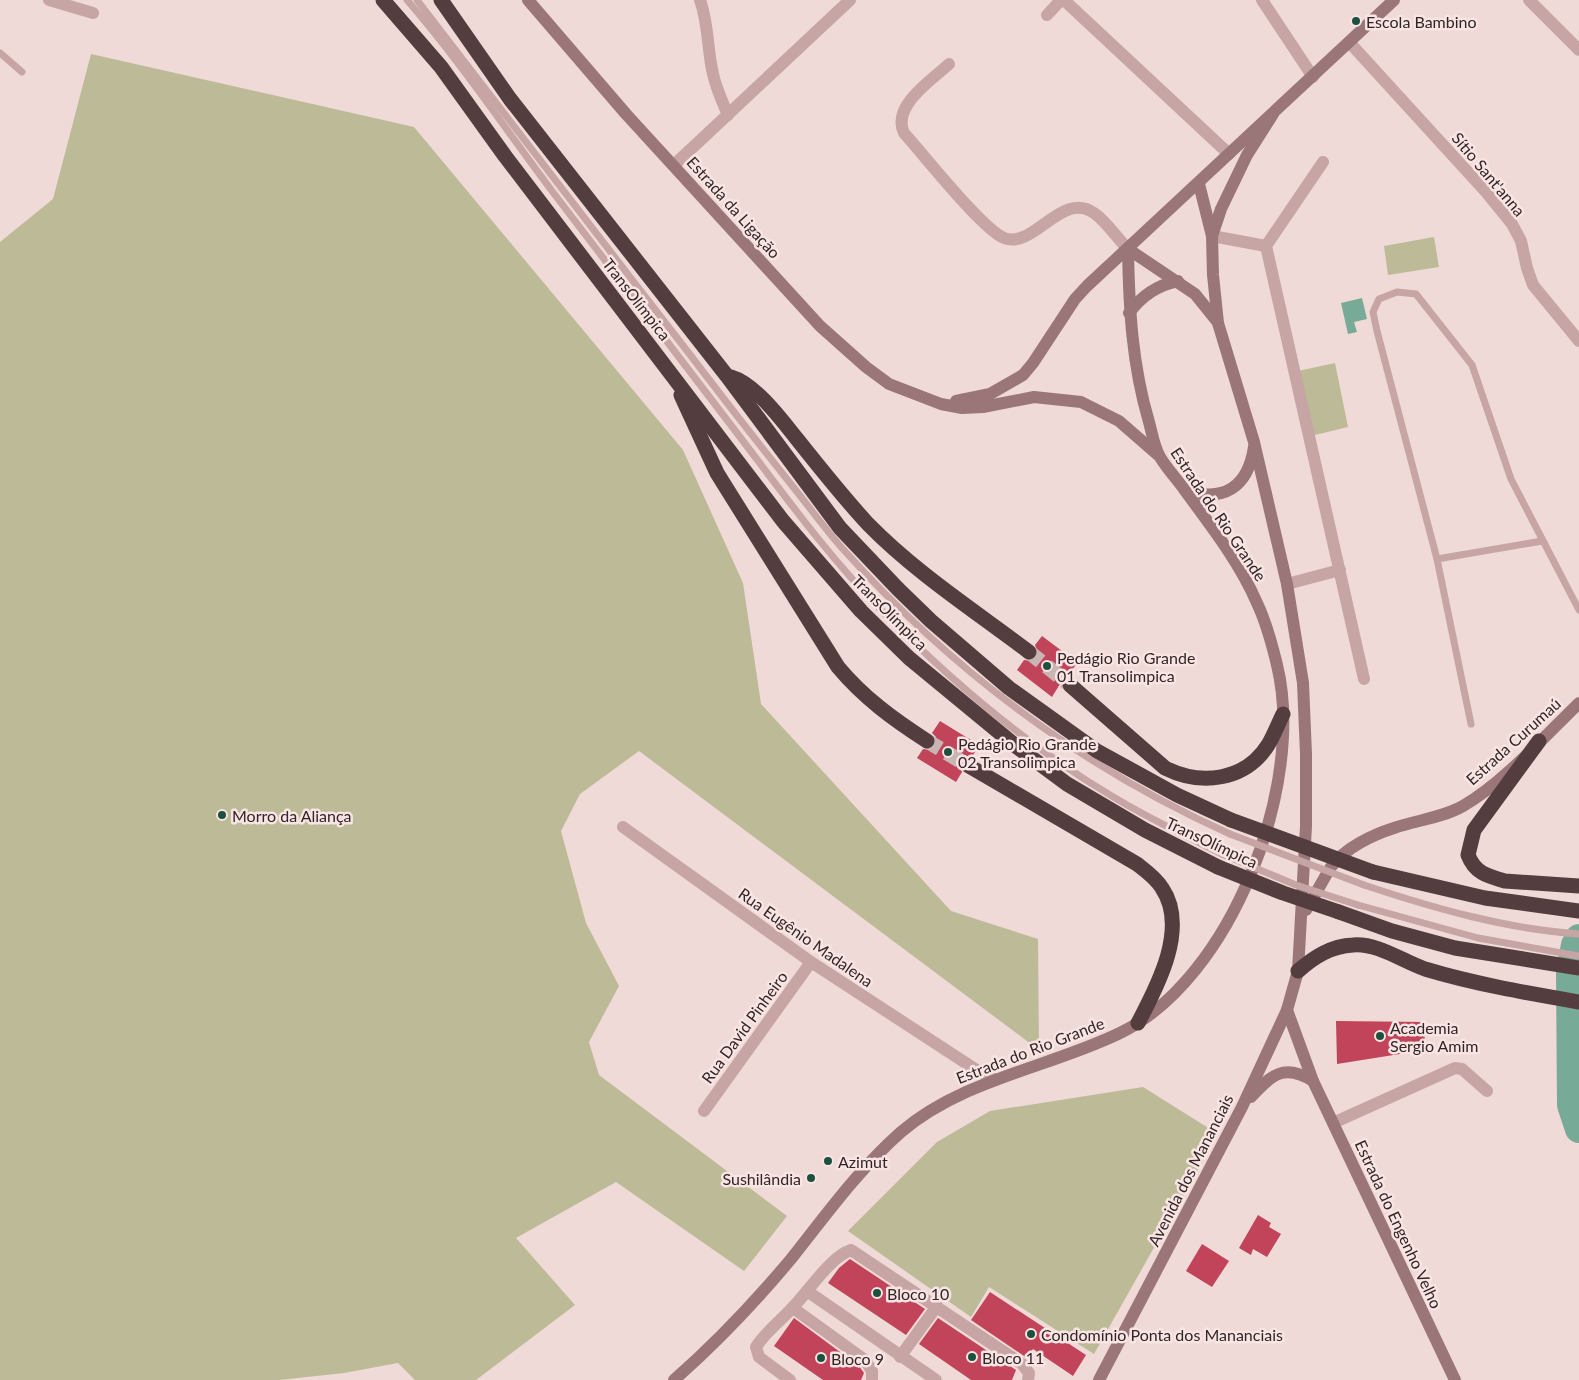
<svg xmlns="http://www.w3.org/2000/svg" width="1579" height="1380" viewBox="0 0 1579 1380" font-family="Lato,sans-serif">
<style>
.green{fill:#bdba98}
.water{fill:#77ab98}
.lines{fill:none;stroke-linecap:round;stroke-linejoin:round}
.river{stroke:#77ab98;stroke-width:28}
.building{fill:#c1445a}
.highway-tunnel{stroke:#c9b6b4;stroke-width:15;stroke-dasharray:15 8;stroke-linecap:butt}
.lane{stroke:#c6a5a4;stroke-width:7}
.street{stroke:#c6a5a4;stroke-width:12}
.secondary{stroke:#9a7678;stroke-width:12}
.highway{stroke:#533d3f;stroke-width:15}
.lane-bridge{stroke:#c6a5a4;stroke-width:7}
.highway-bridge{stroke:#533d3f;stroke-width:15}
.poi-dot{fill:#1d513f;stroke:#f8e5e3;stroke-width:2}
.labels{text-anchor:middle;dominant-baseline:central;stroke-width:5;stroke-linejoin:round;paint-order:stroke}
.poi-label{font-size:16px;fill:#322527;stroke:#f8e5e3;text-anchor:start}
.street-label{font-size:16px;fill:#322527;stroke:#f8e5e3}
</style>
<rect width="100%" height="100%" fill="#efdad7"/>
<g class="green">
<path d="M91,54l323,73 269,323 60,133 18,121 190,207 87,28 1,111 -400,-299 -59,43 -19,37 25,92 33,63 -30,56 10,33 188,141 -43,55 -128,-89 -100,56 59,67 -99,75h-61l-17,-17 -54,10 -65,7h-279v-1138l53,-43z"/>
<path d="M1434,237l5,30 -51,8 -4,-29z"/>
<path d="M1335,363l13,64 -37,9 -13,-65z"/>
<path d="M1143,1087l75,47 -124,220 -105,-67 -18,30 -123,-86 89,-89 53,-31z"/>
</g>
<path class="water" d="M1362,298l5,21 -13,3 3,10 -9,2 -7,-31z"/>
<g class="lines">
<path class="river" d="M1579,938l-4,7 -5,26 1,134 8,24"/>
</g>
<g class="building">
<path d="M1042,636l36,27 -15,16 -11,18 -35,-27 7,-10 8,1 4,-3 2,-5 -3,-8z"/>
<path d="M940,721l39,24 -7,12 -7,1 -4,3 -1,5 2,6 -6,10 -39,-24 6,-9 8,1 4,-4 1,-9 -4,-4z"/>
<path d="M1336,1021l88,1 1,28 -88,14z"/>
<path d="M1258,1215l13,8 -2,4 12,7 -14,23 -14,-8 -2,6 -12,-7z"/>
<path d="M1202,1244l27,17 -17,26 -26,-16z"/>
<path d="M850,1259l75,50 -19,26 -78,-52 11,-15z"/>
<path d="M990,1292l96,63 -13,21 -40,-27 -6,9 -56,-38z"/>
<path d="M794,1318l65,48 5,7 -3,7h-38l-49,-34z"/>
<path d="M938,1318l78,52 -4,10h-41l-52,-36z"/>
</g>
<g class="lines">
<g class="highway-tunnel">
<path d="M1029,652l41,33"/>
<path d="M927,741l42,25"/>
</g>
<g class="lane">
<path d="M407,0c52,60 97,127 145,191 58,77 117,152 175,229 50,65 97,132 155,191 69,70 148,137 233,187 35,21 71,38 107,56"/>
<path d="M417,0c90,117 180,235 271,352 35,46 70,91 106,136 16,20 31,41 48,60 110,123 237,218 388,286"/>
<path d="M0,53l22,19"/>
<path d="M1437,559l105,-18"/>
<path d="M1471,724l-34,-165 -60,-228 -4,-19 6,-13 18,-7 19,2 56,71 39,114 68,131"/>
<path d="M1364,885c69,23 142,44 215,49"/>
<path d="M1358,905l120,33 101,18"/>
</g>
<g class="street">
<path d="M49,0l44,13"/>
<path d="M700,0c9,25 7,49 13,74 3,14 9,27 15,41"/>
<path d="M1064,0l165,154"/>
<path d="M1262,0l51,77"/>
<path d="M1529,0l50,50"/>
<path d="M1047,15l14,-15"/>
<path d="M1350,43l136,149 26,32 9,17 6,27 6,17 46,56"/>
<path d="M949,64c-17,16 -58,42 -45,69 20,22 78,96 100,105 29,12 58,-48 90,-25 12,8 23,25 34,36"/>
<path d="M1323,162l-57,84 98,433"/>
<path d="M674,165l176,-165"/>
<path d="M1212,236l54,10"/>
<path d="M1287,584l53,-14"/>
<path d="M623,827l188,135 164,107 21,11"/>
<path d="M704,1111l107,-149"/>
<path d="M1333,1123l122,-55 7,1 25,22"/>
<path d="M807,1291l129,89"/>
<path d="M793,1308l72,52 7,11v9"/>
<path d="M900,1357l37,-51"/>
<path d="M790,1380l-31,-23 -3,-10c10,-16 25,-26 37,-40 16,-16 37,-50 58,-57l171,114 7,9 -1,7"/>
</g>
<g class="secondary">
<path d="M528,0l98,114 194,212 46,41 23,17 52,20 21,4 21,-1 51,-10 47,5 38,19 39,34"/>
<path d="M1199,184l13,52"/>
<path d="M1128,249l67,45 21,26"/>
<path d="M1129,313c13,-18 29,-28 49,-32"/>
<path d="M956,401l34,-7 33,-19 10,-12 42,-64 12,-13 307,-286"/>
<path d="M1185,490c39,13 63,-3 69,-43"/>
<path d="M1306,910c9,-14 16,-29 25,-43 14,-19 41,-32 63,-39 23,-8 48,-10 69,-22 40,-23 82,-70 116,-103"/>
<path d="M1287,1010l26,71 142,299"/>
<path d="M1251,1097c20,-22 33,-34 62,-16"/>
<path d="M674,1380c42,-37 81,-78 117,-121 35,-44 68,-90 110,-127 62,-53 147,-64 219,-99 112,-54 186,-250 157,-368 -5,-21 -11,-43 -20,-62 -17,-40 -46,-77 -71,-111 -8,-12 -19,-23 -26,-35 -6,-10 -8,-24 -11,-35 -17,-57 -20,-114 -21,-173"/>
<path d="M1099,1380l143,-273 45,-97 11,-39 8,-145v-72l-3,-71 -16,-99 -33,-142 -36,-119 -5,-48 -1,-39 9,-27 26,-54 26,-41"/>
</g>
<g class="highway">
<path d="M383,0l58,67 64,89 278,365 78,90 48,47 108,89 50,37 78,46 73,37"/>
<path d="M441,0l69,99 217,277 113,152 58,61 33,32 78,67 88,63 80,44 54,25"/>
<path d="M731,377c24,7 50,42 66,62 23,29 46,58 71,85 48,49 107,87 161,128"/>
<path d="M681,395l36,78 121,194c26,31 55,52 89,74"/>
<path d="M1070,685l95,83c36,18 80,13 103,-23 6,-10 10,-21 15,-31"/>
<path d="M1539,741l-65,89 -6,25c7,18 19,21 37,26l74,5"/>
<path d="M969,766l168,98c9,7 19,14 25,24 27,40 -5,99 -24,135"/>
<path d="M1373,872l112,26 94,13"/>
<path d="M1339,912l53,19 63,17 124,20"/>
<path d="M1298,971c16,-14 33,-25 55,-26 25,-2 49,16 72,24 50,15 102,24 154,33"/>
</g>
<g class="lane-bridge">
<path d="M1230,834l134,51"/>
<path d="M1222,854l74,31 62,20"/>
</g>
<g class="highway-bridge">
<path d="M1231,820l142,52"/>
<path d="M1218,867l65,26 56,19"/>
</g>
</g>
<g class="poi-dot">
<circle cx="1356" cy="21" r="5"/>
<circle cx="1047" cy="666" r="5"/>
<circle cx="948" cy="752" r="5"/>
<circle cx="222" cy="815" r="5"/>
<circle cx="1380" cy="1036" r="5"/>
<circle cx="828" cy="1161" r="5"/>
<circle cx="811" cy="1178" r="5"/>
<circle cx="877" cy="1293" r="5"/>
<circle cx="1031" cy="1334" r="5"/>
<circle cx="972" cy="1357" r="5"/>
<circle cx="821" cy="1358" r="5"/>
</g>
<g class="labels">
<g class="poi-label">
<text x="1366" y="21">Escola Bambino</text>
<text x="1057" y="657">Pedágio Rio Grande<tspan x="1057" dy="18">01 Transolimpica</tspan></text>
<text x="958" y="743">Pedágio Rio Grande<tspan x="958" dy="18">02 Transolimpica</tspan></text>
<text x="232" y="815">Morro da Aliança</text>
<text x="1390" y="1027">Academia<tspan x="1390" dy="18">Sergio Amim</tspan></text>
<text x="838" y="1161">Azimut</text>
<text x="801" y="1178" text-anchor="end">Sushilândia</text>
<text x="887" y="1293">Bloco 10</text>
<text x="1041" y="1334">Condomínio Ponta dos Mananciais</text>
<text x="982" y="1357">Bloco 11</text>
<text x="831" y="1358">Bloco 9</text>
</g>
<g class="street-label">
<text transform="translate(1489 174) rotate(50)">Sítio Sant'anna</text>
<text transform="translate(734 207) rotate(48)">Estrada da Ligação</text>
<text transform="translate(637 299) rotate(52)">TransOlímpica</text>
<text transform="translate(1219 514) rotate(56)">Estrada do Rio Grande</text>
<text transform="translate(890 612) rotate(45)">TransOlímpica</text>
<text transform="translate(1513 741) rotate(-42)">Estrada Curumaú</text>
<text transform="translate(1212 842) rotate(25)">TransOlímpica</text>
<text transform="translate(806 937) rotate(35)">Rua Eugênio Madalena</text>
<text transform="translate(744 1027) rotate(-54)">Rua David Pinheiro</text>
<text transform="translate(1030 1050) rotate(-21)">Estrada do Rio Grande</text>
<text transform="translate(1190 1170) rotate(-63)">Avenida dos Mananciais</text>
<text transform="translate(1399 1224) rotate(65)">Estrada do Engenho Velho</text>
</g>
</g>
</svg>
